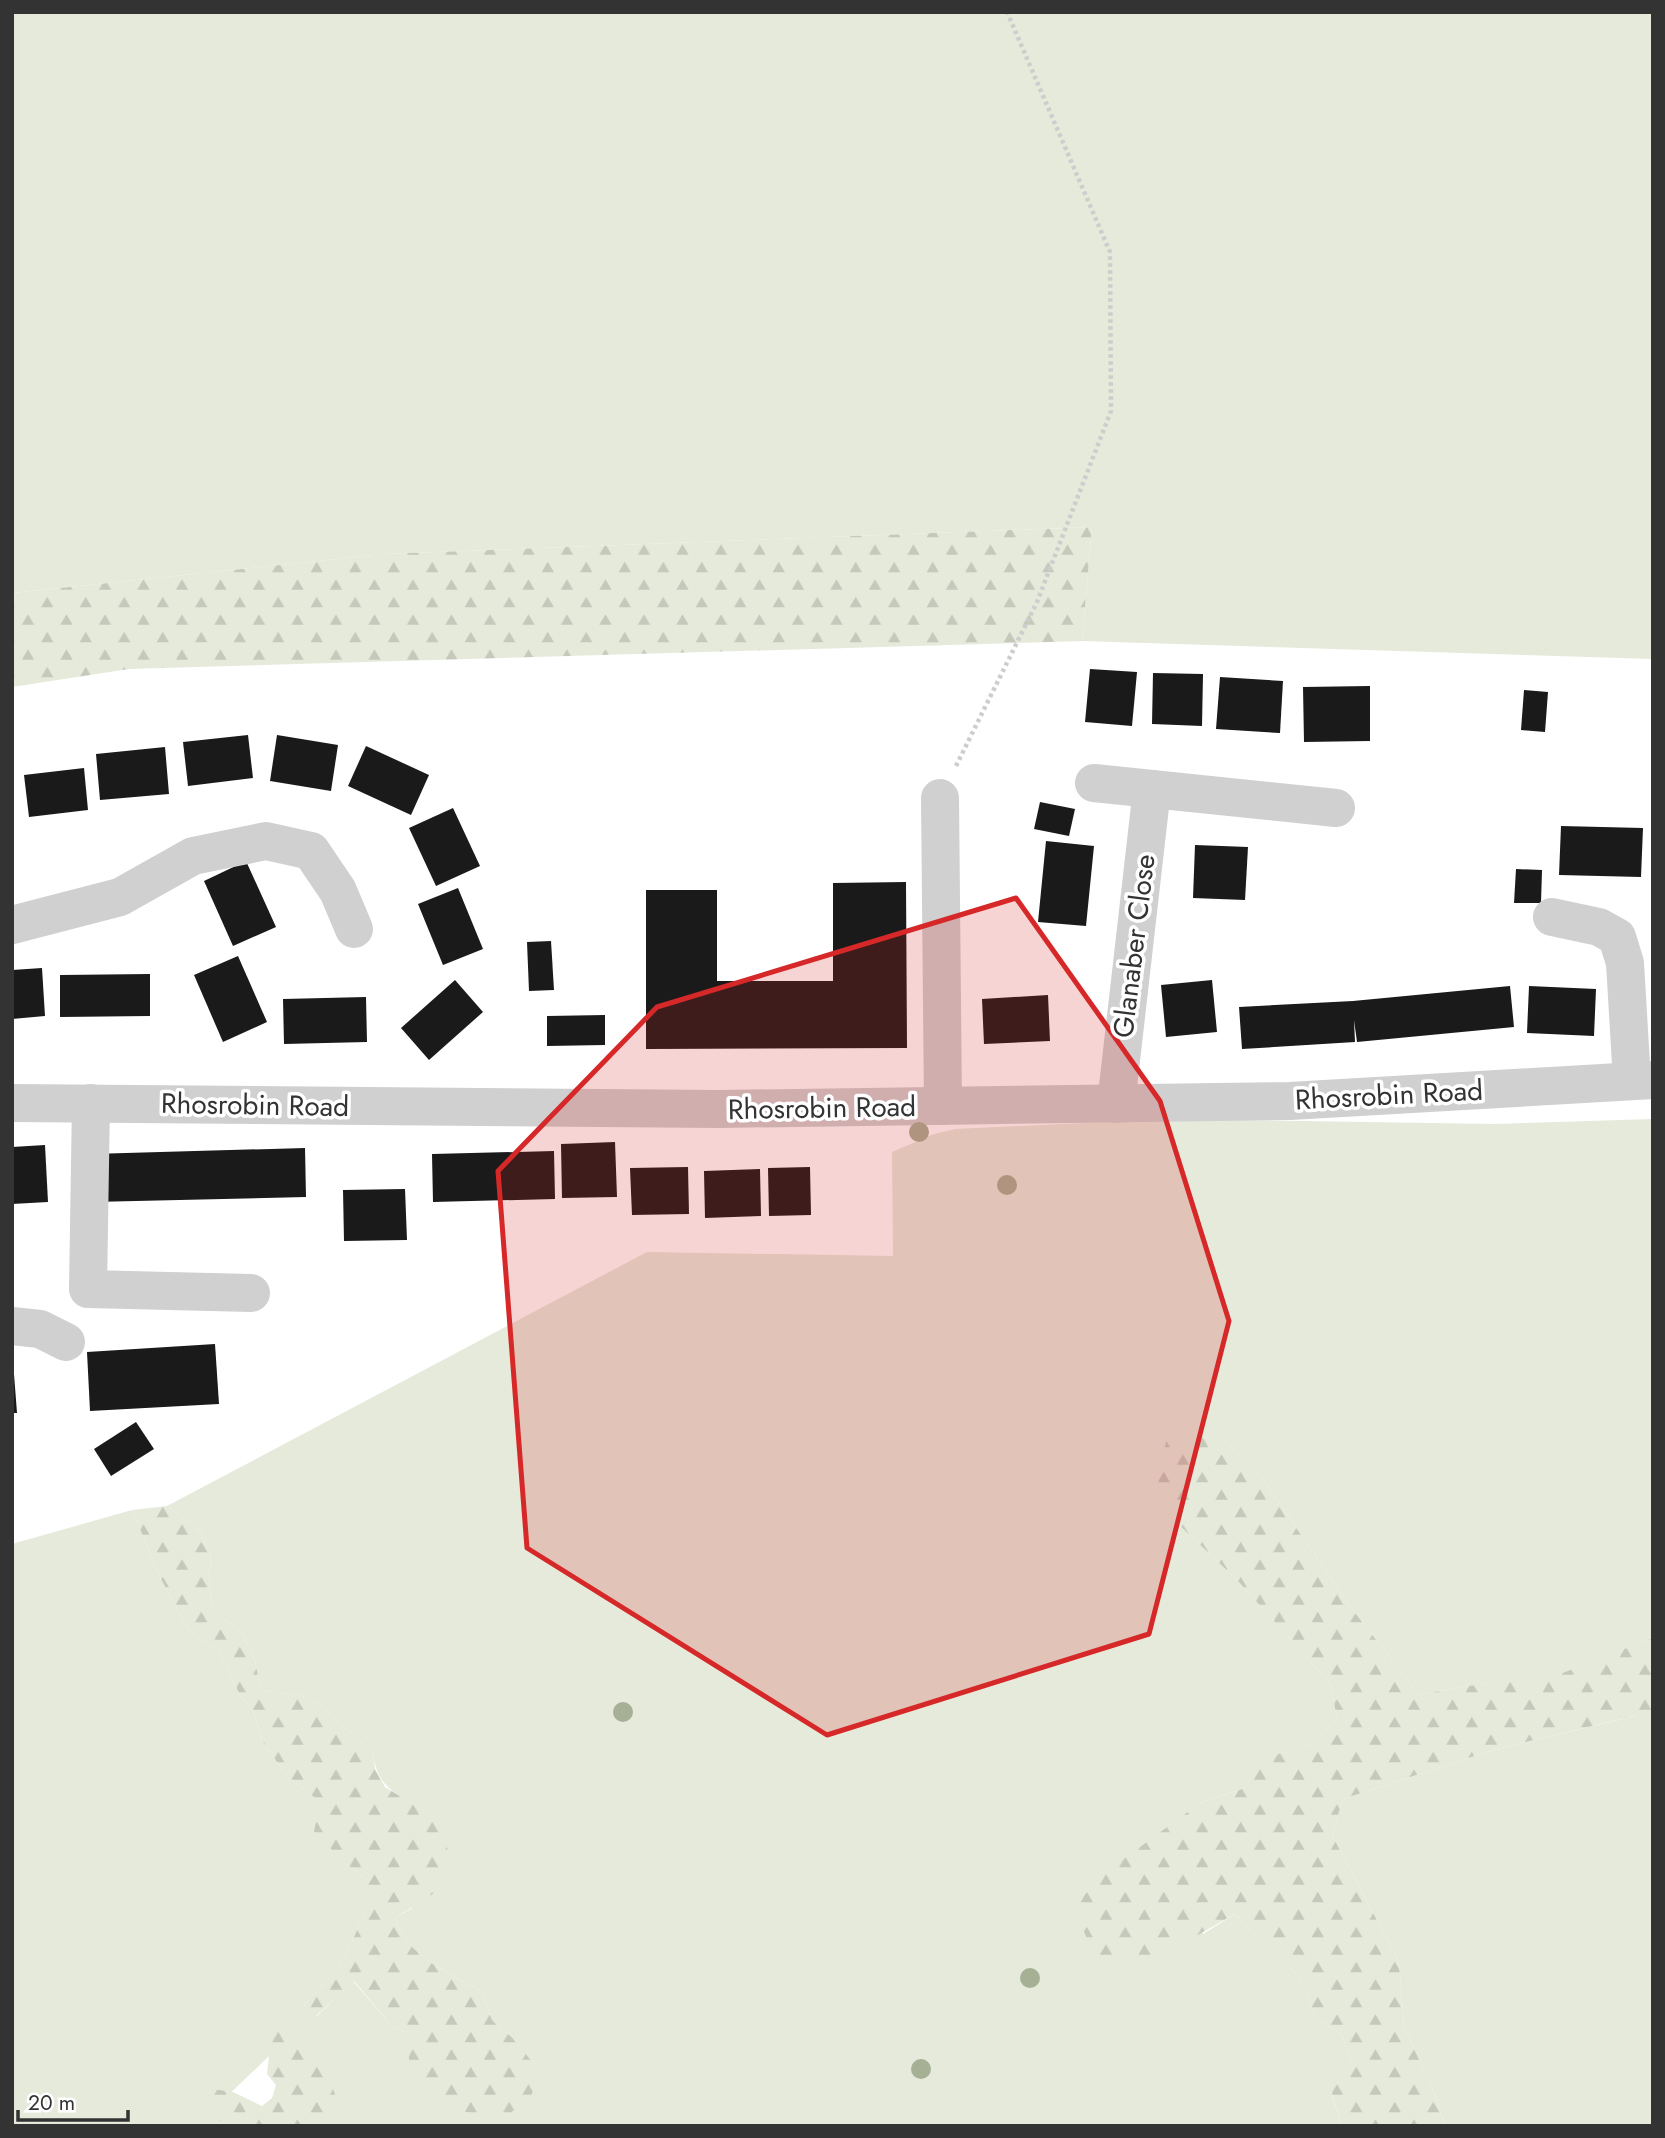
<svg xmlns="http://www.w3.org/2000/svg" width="1665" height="2138" viewBox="0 0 1665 2138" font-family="Jost,sans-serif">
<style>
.grass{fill:#e5eadb}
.forest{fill:url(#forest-firs)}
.building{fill:#1a1a1a}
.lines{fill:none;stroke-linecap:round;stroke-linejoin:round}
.path{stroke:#cdcdcd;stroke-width:4.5;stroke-dasharray:3.5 3.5;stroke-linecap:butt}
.minor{stroke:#d0d0d0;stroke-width:38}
.tree{fill:#a6b095}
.marked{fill:#d62828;fill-opacity:0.2;stroke:#d62828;stroke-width:5;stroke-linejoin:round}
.labels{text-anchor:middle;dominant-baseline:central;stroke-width:7;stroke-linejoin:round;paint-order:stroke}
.street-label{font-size:28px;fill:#333;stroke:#fff}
</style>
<defs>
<pattern id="forest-firs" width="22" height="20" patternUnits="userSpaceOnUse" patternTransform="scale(1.75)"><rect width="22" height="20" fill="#e5eadb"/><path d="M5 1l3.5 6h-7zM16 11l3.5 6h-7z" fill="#c5c9bc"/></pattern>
</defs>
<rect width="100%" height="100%" fill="#fff"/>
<g class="grass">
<path d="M12,12h1641v647l-571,-18 10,-114 -708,27 -372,39z"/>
<path d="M1165,1119l330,5 158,-5v519l-106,42 -82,6 -46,9 -70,-90 -91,-133 -35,-34 -55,-1 -11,39 21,48 59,56 94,105 6,35 -28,24 -45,15 -19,29 -45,15 -33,27 36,104 32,-20 65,64 15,39 27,18 9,28 -20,29 11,34h-1059l6,-89 -67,64 48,25h-258v-582l120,-34 29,69 28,52 30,21 21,43 13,16 11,33 24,33 31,24 27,63 21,16v28l-18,40 -10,20 -35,37 13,11 36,-35 38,44 18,9v29l107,-22 -24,-21 -10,-28c-33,-20 -75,-35 -87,-74l17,-10 9,-99c-27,-17 -44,-22 -48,-56l-49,-45 -23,-13 -40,-4 -6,-30 -12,-27 -31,-24 -3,-30 2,-24 -12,-26 -32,-24 480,-254 246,4 -1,-104 42,-18 22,-5z"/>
<path d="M1635,1716l18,7v403h-208l-13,-39 -28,-60 -5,-65 -67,-127 11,-36 150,-49z"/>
</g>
<g class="forest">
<path d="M1092,527l-10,114 -953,28 -117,18v-94l372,-39z"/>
<path d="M1168,1436l55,2 35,34 91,133 70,90 46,-9 82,-7 106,-41v85l-19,-7 -141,34 -150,49 -11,36 67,127 5,65 28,60 13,39h-103l-11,-35 20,-28 -9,-28 -27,-18 -15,-39 -65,-64 -92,52 -49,-11 -21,-49 37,-37 90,-66 45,-15 18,-29 46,-15 28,-24 -6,-35 -94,-105 -59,-56 -22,-48z"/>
<path d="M167,1506l32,24 12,26 -2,24 3,30 31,24 12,27 6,30 40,4 23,13 49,45 2,16 10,18 36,22 24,24 4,28 -10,29 -44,28c12,39 54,54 87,74l10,28 24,21 22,29 -6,24 -27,24 -39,-6 -31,-20 -26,-29v-29l-18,-9 -37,-44 -38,35 -12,-11 35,-37 10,-20 18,-40v-28l-21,-16 -32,-32 5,-31 -31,-24 -24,-33 -11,-33 -13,-16 -21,-43 -30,-21 -28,-52 -29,-69z"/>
<path d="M278,2024l23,2c6,10 36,63 34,71 -2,10 -12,21 -19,29h-75l-4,-3 -20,-3 -14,-18 9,-13 21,3 29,14 10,-8 4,-13 -9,-11 4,-35z"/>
</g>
<g class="building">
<path d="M1090,669l47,3 -5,54 -47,-4z"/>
<path d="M1153,673l50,1 -1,52 -50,-2z"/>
<path d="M1220,677l63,4 -3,52 -64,-4z"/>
<path d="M1370,686v55l-66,1 -1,-55z"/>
<path d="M1524,690l24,2 -3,40 -24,-2z"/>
<path d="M248,735l5,43 -65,8 -5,-44z"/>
<path d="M277,735l61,10 -7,46 -61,-10z"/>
<path d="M366,746l63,29 -18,40 -63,-29z"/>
<path d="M165,747l4,47 -69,6 -4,-46z"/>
<path d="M84,768l4,42 -59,7 -5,-42z"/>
<path d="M1040,802l35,7 -6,27 -35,-7z"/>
<path d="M453,808l27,58 -44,20 -27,-58z"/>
<path d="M1561,826l82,2 -2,49 -82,-2z"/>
<path d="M1046,841l48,5 -8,80 -48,-4z"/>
<path d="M1195,845l53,2 -3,53 -52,-2z"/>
<path d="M246,861l30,66 -43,19 -29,-65z"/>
<path d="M1516,869l26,1 -1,33h-27z"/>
<path d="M906,882l1,166 -261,1v-159h71v91h116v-98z"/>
<path d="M458,888l25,61 -40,16 -25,-61z"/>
<path d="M551,941l3,49 -25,1 -2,-49z"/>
<path d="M238,956l29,66 -44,20 -29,-67z"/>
<path d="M42,968l3,48 -33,3v-49z"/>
<path d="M150,974v42l-90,1v-42z"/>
<path d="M455,980l28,32 -54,48 -28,-32z"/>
<path d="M1212,980l5,52 -51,5 -5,-52z"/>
<path d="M1510,986l4,41 -157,15 -3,-22 1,22 -113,7 -3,-42 114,-6z"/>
<path d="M1529,986l67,3 -2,47 -67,-3z"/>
<path d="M1048,995l2,46 -66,3 -2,-45z"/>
<path d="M366,997l1,45 -83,2 -1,-45z"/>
<path d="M605,1015v30l-58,1v-30z"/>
<path d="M615,1142l2,55 -55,1 -1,-54z"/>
<path d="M45,1145l3,57 -36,2v-57z"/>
<path d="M305,1148l1,49 -214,5 -1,-48z"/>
<path d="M554,1151l1,48 -122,3 -1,-48z"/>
<path d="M688,1167l1,47 -57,1 -2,-47z"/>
<path d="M810,1167l1,48 -42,1 -1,-48z"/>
<path d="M760,1169l1,47 -56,2 -1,-47z"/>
<path d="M405,1189l2,51 -63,1 -1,-51z"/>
<path d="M215,1344l4,60 -129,7 -3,-59z"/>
<path d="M14,1374l3,39h-5v-38z"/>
<path d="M136,1422l18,27 -43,27 -17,-27z"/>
</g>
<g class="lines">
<path class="path" d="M956,766l81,-164 74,-191 -1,-159 -103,-240"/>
<g class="minor">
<path d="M1094,783l242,25"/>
<path d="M940,798l3,308"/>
<path d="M1552,917l47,10 18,10 8,26 7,118"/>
<path d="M12,925l108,-28 73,-41 73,-15 45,10 27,40 16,38"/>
<path d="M12,1103l707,6 571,-8 363,-21"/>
<path d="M91,1103l-3,186 163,4"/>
<path d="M1116,1104l36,-315"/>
<path d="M12,1326l28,3 26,13"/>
</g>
</g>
<g class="tree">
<circle cx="919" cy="1132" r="10"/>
<circle cx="1007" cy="1185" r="10"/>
<circle cx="623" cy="1712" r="10"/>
<circle cx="1030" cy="1978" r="10"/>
<circle cx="921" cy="2069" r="10"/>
</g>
<path class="marked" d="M1016,898l144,203 69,220 -80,313 -322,101 -300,-187 -29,-377 159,-164z"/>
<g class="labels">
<g class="street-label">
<text transform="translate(1134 946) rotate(-83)">Glanaber Close</text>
<text transform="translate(1389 1095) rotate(-3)">Rhosrobin Road</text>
<text transform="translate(255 1105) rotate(1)">Rhosrobin Road</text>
<text transform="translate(822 1108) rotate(-1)">Rhosrobin Road</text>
</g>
</g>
<rect width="1665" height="2138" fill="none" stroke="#333333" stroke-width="28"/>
<path d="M18 2110v10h110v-10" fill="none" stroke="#333333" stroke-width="3.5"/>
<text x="28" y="2110" font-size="21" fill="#333333" stroke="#ffffff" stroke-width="5" paint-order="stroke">20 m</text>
</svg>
